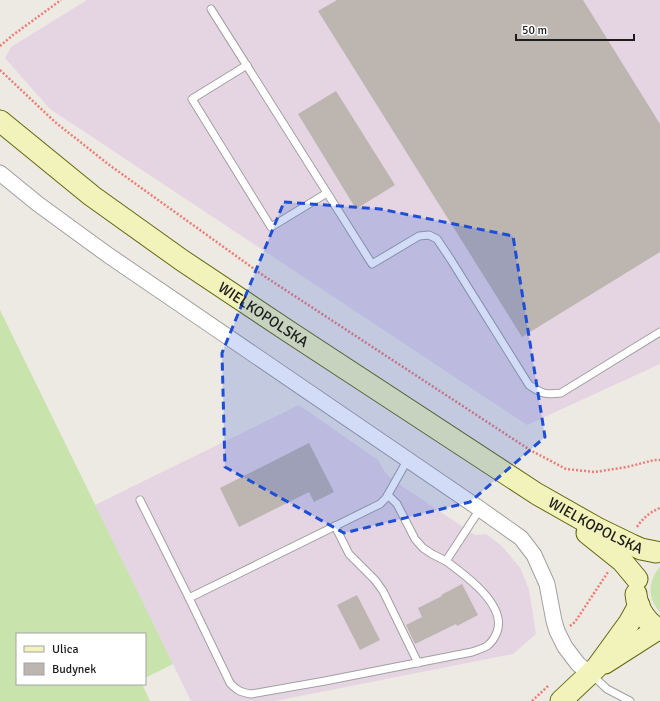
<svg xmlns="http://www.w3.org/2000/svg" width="660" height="701" viewBox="0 0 660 701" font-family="Signika,sans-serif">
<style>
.industrial{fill:#e5d5e3}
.grass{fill:#c9e3ad}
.building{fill:#bdb5b0}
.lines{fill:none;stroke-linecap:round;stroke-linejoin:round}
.lane-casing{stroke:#a0a0a0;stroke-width:9}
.street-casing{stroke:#a0a0a0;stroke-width:17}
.secondary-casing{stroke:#61680e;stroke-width:23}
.path{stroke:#ed7d74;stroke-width:2.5;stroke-dasharray:2 2;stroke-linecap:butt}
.lane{stroke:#fff;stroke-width:7}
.street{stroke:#fff;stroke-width:15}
.secondary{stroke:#f2f3ba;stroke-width:21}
.marked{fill:#1d4ed8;fill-opacity:0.2;stroke:#1d4ed8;stroke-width:3;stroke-dasharray:8 5;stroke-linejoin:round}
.labels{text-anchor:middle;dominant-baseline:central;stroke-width:3;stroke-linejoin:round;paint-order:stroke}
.street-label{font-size:15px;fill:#1c1c1c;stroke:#fff}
</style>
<rect width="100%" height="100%" fill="#ede9e3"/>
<g class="industrial">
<path d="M87,0h573v364l-133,61 -477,-316 -45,-51 6,-11z"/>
<path d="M299,405l79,55 8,14 16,12 73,49 11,-1 16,12 19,23 8,21 7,44 -23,20 -238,47h-84l-96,-196z"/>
</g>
<g class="grass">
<path d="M0,310l173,354 -28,14v-44h-128v50h125l8,17h-150z"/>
<path d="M660,567v45c-13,-13 -12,-32 0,-45z"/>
</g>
<g class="building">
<path d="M337,0h246l77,124v128l-138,85 -204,-326z"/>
<path d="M336,91l59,94 -39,24 -58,-95z"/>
<path d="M309,443l25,49 -20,10 -5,-10 -70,35 -19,-39z"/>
<path d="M462,584l16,31 -21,11 -1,-2 -41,20 -9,-19 16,-8 -4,-9 24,-12 -1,-1z"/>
<path d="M357,595l23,45 -20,10 -23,-45z"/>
</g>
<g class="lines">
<defs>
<g id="lane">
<path d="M211,9l161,255 47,-28 10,-1 8,4 14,21 78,125c13,9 17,10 32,8l99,-61"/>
<path d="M247,65l-55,34 79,128 56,-34"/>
<path d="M408,459l-22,39 -6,6 -191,94 41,85c7,8 11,9 21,11l74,-13 147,-29c5,-2 10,-3 15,-6 4,-3 8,-9 10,-14 10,-27 -32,-57 -51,-71l34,-52"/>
<path d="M388,495l9,9 18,35 8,9 9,6 14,7"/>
<path d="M140,500l49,98"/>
<path d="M335,526l14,28 26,26 8,11 35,72"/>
<path d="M591,674l16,15 23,12"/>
</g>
<path id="street" d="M0,173l38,31 70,51 372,254 41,29 13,17 13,29 7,37 3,10 8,16 13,17 12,10"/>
<g id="secondary">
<path id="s1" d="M0,121l92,75 91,65 108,72 246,161 60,34 35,17 9,4 15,3"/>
<path d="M587,533l35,28 15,18"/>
<path d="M636,594c1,15 11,29 24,36"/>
<path d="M605,663l53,-34"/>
<path d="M561,701l36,-34 32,-44 10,-18"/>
</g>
</defs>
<use href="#lane" class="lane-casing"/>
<use href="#street" class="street-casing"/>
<use href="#secondary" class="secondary-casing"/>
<g class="path">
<path d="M0,46l13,-11 48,-35"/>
<path d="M0,70l55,52 53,42 156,112 266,174 36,19 29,3 32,-5 27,-7h6"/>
<path d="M637,527c6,-9 13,-15 23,-19"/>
<path d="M570,626l5,-4 33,-50"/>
<path d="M532,701l16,-15"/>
</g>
<use href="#lane" class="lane"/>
<use href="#street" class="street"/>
<use href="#secondary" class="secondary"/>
</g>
<path class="marked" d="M284,202l96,7 133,27 32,201 -75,65 -126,31 -119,-66 -3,-114z"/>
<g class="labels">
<g class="street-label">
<text stroke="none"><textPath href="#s1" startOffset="327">WIELKOPOLSKA</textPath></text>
<text stroke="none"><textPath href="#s1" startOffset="721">WIELKOPOLSKA</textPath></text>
</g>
</g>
<rect x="16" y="633" width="130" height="52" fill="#ffffff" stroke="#a4a4a4"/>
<rect x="24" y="646" width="20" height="6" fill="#f2f3ba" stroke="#a4a4a4"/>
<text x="52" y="653" font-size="12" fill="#1c1c1c">Ulica</text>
<rect x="24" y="663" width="20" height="12" fill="#bdb5b0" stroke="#a4a4a4"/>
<text x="52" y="673" font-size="12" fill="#1c1c1c">Budynek</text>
<path d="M516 34v6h118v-6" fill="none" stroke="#1c1c1c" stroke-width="2"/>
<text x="522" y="34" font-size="12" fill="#1c1c1c" stroke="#ffffff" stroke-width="3" paint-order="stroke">50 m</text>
</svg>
